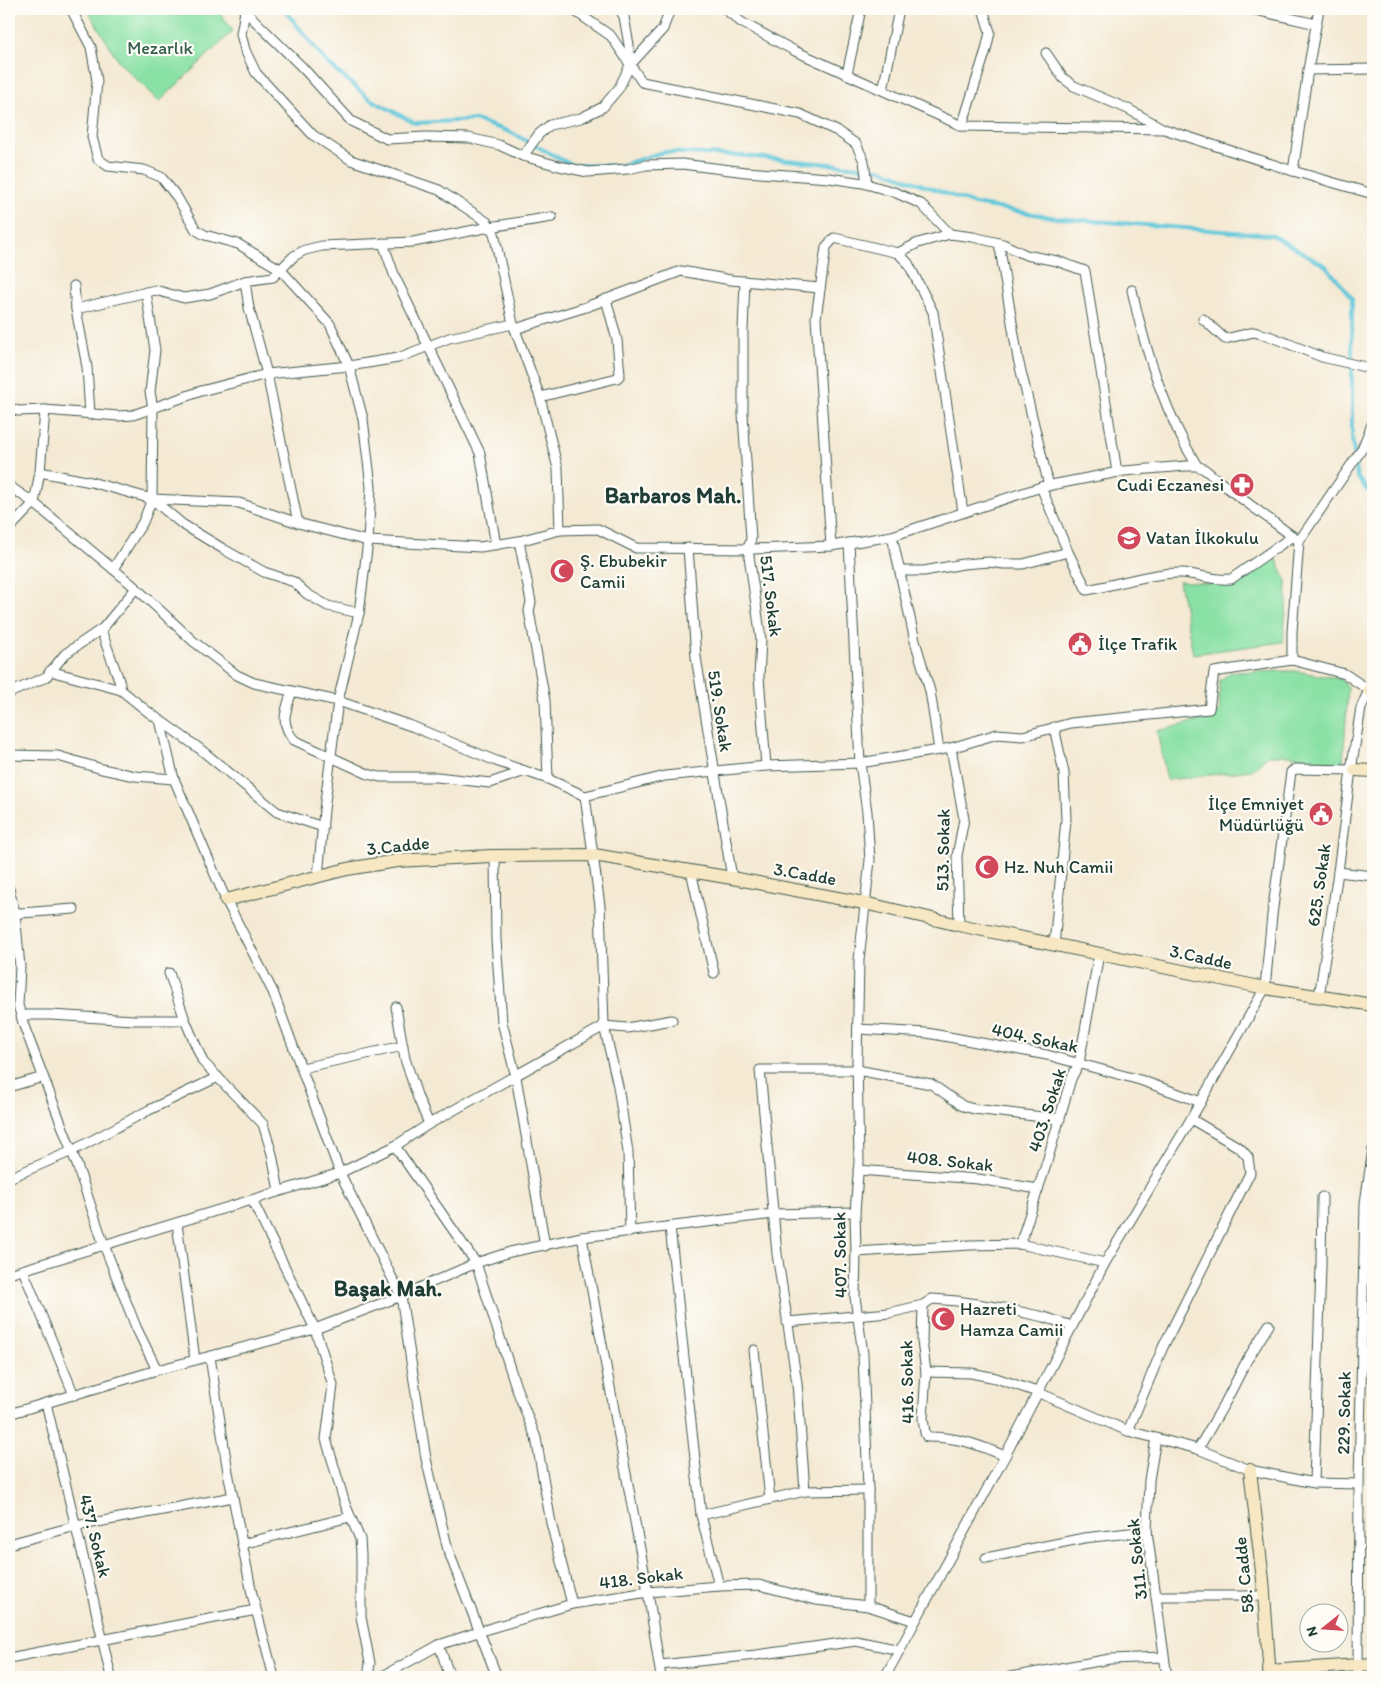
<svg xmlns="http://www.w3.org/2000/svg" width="1382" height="1686" viewBox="0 0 1382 1686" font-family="Itim,sans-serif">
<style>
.green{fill:#8ae1a5;stroke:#548f6c}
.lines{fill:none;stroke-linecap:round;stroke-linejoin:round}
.stream{stroke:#5ec7da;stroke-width:4}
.street-casing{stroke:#3f574c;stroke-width:11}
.secondary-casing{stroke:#3f574c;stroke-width:14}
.street{stroke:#fff;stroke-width:9}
.secondary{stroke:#f7e8c3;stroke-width:12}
.labels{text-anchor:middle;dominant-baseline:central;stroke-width:4.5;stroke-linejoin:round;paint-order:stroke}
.park-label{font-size:18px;fill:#345e4b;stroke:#fdfcf7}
.poi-label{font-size:18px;fill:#1f3d34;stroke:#fdfcf7;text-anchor:start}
.street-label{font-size:18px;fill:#1f3d34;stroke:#fdfcf7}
.district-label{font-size:22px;font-weight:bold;fill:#1f3d34;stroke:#fdfcf7}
</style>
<rect width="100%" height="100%" fill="#fdfcf7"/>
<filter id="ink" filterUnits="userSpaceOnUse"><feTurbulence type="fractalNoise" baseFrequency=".02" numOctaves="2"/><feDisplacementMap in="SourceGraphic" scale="10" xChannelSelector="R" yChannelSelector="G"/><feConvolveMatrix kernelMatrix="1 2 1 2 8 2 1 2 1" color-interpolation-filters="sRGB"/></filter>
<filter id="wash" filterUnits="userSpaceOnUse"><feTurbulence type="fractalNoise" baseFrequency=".0096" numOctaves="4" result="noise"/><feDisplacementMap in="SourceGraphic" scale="20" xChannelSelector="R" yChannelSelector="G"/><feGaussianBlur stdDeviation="1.12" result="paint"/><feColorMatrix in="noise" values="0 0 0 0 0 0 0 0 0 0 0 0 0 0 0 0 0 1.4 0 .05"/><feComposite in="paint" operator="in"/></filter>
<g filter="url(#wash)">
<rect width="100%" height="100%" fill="#f4e9d3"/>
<g class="green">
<path d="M87,9h130l16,22 -74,71 -40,-40z"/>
<path d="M1271,560h6l9,21 1,20 -4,41 -90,12 -14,-73 53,4z"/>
<path d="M1295,671l46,8 7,9 -5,76 -55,-9h-20l-16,15 -85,10 -10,-49 50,-12 13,-8 -1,-30 12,-9z"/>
</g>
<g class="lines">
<path class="stream" d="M284,9l43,54 43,36 45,24 60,-3 35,12 62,33 47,1 44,-14 82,4 135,13 94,35 83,14 215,17 54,31 26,32v139l5,40 16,20"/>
</g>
</g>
<g filter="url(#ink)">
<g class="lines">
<defs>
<g id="street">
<path d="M71,9l20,38 6,34 -5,56 6,22 10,7 36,4 17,7 16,20 19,33 9,5 33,9 42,25 50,55 19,42 14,53 8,68 -3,54 -9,72 -21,88 -14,109 -6,67"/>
<path d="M243,9l60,59 48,53 36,18 38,-2 44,1 30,7 24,11 36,10 29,6 40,-3 18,-4 36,-1 64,8 83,6 34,5 31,9 27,12 29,30"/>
<path d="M572,9l39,27 31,46 158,32 37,17 19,13 8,17 3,23"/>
<path d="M725,9l16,13 54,29 167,75 202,3 129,42 80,23"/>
<path d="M1251,9l65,15"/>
<path d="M245,11l-4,23 4,16 11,23 57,62 38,25 88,30 48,32 7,11 19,91 27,73 18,72 2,61"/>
<path d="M1046,53l17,25 11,8 54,23 34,19"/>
<path d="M630,65l33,-36 7,-20"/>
<path d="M1308,70l65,-1"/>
<path d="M847,74l14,-65"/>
<path d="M883,90l16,-81"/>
<path d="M962,126l24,-76 4,-18 -7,-23"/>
<path d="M523,156l16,-22 11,-9 31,-7 22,-11 16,-19 11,-23 -1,-20 -5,-28 -4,-8"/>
<path d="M1293,171l15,-101 11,-61"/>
<path d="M9,234v-6"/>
<path d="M383,243l12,34 85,176 16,92"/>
<path d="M999,243l19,116 31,127"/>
<path d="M898,253l20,-10 32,-9 23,3 30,7 23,11 31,6 28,10 32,201"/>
<path d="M245,281l4,27 18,66 31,149"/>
<path d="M745,281l-2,49v84l8,125 -3,10 13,90 -2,38 7,89"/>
<path d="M74,286l2,23 11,58 3,48"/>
<path d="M1132,290c13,61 32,121 65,176"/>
<path d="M76,309l79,-19 29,8 26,-4 35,-13 28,-4 21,-21 11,-6 17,-4 91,-4 77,-15 62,-10"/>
<path d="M1203,319l22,20 29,-7 15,4 53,21 43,10h8"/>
<path d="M515,329l71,-22 95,-36 50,9 89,8"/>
<path d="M540,397l77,-19 3,-3 -3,-35 -11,-41"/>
<path d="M9,407l9,4 27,-1 73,6 15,-1 68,-24 66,-17 82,-8 49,-8 51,-20 64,-14"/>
<path d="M40,472l51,10 61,17 87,4 59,20 70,18 112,6 39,-6"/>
<path d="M9,486l25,17 102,85 57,53 44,34 17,8 84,18 76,26 82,34 52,18 37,17 80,-20 101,-10 94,-3 91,-15 46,-14 26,2 48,-13 138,-14 5,-37 78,-12 53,14 24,16 -8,18 -10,62 -13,102 -19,125"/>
<path d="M1041,487l27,65 19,38c27,-5 68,-18 95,-17 16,1 32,8 49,6l62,-43"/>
<path d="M152,499l30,25 43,26 39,22 30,10 13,12 21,12 31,7"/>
<path d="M9,529l25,-26 6,-31 5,-62"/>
<path d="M892,536l23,105 15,50 9,59"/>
<path d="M849,543l11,220 7,49 3,48 -11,100 -2,101 2,101 -4,50 1,40 -1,45 8,57 5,136v116"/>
<path d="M831,546l-15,-228 10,-71 8,-9 64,15 10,10 25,49 30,200"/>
<path d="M688,548l8,109 36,221"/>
<path d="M113,569l30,-47 9,-23 1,-91 -3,-16 5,-42 -9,-58"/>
<path d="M901,571h23l39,-7 26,-2 15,2h19l45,-12"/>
<path d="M101,630l18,50 2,10"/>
<path d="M1292,660v-28l7,-91 63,-92 11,-27"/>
<path d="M50,671l71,19 26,21 53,38 77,63 46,15"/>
<path d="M292,691c-6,20 -13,31 2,49l74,34 12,3h57l53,6 35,-12"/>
<path d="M9,693l37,-16 19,-23 38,-26 33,-40"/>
<path d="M160,720l14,59 52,121 47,92 67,181 61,123 25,163 22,91 49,127"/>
<path d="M951,748l13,71 -7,37 2,69"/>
<path d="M9,755l49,1 44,13 33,7 39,3"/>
<path d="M548,779l-3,-78 -16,-90 2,-9 -12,-61 41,-11 38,-1 38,19 117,1 78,-3 61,-10 149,-49 83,-16 62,-5h11l7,3 30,24 65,48"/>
<path d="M585,796l15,110 4,120 14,60 10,66 2,80"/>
<path d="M495,856l1,84 6,82 14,55 29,169"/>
<path d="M691,871l23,102"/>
<path d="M1338,872l35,4"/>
<path d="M9,889l6,24 5,54 -2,38 6,21 53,139 27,80 32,82 21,43"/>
<path d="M9,912l12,1 53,-4"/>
<path d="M1054,945l12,-125 -2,-47 -10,-46"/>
<path d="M169,973l16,47 18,42 60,62 9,30 7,37"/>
<path d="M396,1007l9,52 13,39 11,26"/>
<path d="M21,1015h30l82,5h52"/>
<path d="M858,1029l69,4 120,22 93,25 61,22"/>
<path d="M302,1068l101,-22"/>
<path d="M9,1087l34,-10"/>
<path d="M395,1146l81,117 40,124 20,51 15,85 21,81"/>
<path d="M858,1170l120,9 60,10"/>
<path d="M9,1178l63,-27 77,-41 69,-33"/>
<path d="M252,1200l63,129 18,56 -7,54 19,65 15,35 1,16v62l9,46 -2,14"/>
<path d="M177,1223l18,137"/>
<path d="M670,1227l31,288 18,71"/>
<path d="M582,1237l66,355 13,85"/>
<path d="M1020,1244l26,-79 25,-86 8,-16 20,-109"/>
<path d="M856,1252l114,-7 50,-1 85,19"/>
<path d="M23,1270l51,125"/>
<path d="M9,1274l331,-101 55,-27 34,-22 175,-98 23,2 45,-8"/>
<path d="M923,1305l-1,36 4,31 -3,46 2,15 2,4c32,0 49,7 78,19"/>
<path d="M787,1322l102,-9 34,-8 9,-6 25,2 46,7 41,9 28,9"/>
<path d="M754,1350l16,149"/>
<path d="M210,1357l18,115 24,122 22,83"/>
<path d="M926,1372l45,1 25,5 41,14 91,39 70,18 52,21 64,13 45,1"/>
<path d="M46,1403l48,199 17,75"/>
<path d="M9,1414l148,-44 158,-41 86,-33 75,-33 34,-11 72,-15 192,-23 81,-2"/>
<path d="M1128,1431l35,-84 87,-174 -2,-16 -8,-9 -49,-29"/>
<path d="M1156,1438l-7,42 -2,51 20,146"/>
<path d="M1198,1449l28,-48 21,-41 22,-35"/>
<path d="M1314,1483l7,-217 1,-69"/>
<path d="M805,1491l-8,-108 -20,-129 -17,-184h97l74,14 32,22 11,3 86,10"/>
<path d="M701,1515l104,-24 63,-1"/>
<path d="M9,1544l67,-18 157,-29"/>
<path d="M242,1544l108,-27"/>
<path d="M986,1558l98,-20 63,-7"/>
<path d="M1156,1596h108"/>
<path d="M439,1645l11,32"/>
<path d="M9,1658l247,-48"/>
<path d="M660,1665l96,-10 100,-14 44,9"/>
<path d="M381,1677l58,-32 42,-14 91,-27 76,-12 71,-6 40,-1 57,15 52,6 47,15"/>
<path d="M885,1677l120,-221 100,-193 86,-144 74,-131 7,-73 19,-143 4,-3 60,1"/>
<path d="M1010,1677l100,-18 54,-2"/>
<path d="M1358,1677l1,-193 6,-281 8,-54"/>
</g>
<g id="secondary">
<path d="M1369,690l4,-1"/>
<path d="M1355,770l18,1"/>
<path d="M226,900l121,-31 50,-8 94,-5 103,-1 138,23 132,25 95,22 306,63 108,17"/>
<path d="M1250,1470l13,110 7,97"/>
<path d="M1269,1671l104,-7"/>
</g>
</defs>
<use href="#street" class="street-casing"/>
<use href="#secondary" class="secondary-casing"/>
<use href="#street" class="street"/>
<use href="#secondary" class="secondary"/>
</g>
</g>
<defs>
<symbol id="pharmacy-disc" viewBox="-11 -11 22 22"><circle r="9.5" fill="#d1495b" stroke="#fdfcf7"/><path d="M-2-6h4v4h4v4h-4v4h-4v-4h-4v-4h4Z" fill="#fff"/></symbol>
<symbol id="school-disc" viewBox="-11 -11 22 22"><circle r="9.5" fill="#d1495b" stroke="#fdfcf7"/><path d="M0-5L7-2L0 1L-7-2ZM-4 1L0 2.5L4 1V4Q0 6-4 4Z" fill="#fff"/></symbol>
<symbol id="mosque-disc" viewBox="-11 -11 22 22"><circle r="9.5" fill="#d1495b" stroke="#fdfcf7"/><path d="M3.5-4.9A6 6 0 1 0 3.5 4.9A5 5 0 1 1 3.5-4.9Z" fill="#fff"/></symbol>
<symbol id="civic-disc" viewBox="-11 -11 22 22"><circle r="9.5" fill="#d1495b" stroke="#fdfcf7"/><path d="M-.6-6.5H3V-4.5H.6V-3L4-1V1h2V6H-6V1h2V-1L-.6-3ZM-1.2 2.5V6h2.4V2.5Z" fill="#fff"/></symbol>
</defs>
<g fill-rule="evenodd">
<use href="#pharmacy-disc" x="1228" y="471" width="28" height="28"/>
<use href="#school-disc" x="1115" y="524" width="28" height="28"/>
<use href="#mosque-disc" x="548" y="557" width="28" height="28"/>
<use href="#civic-disc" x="1066" y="630" width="28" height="28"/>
<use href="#civic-disc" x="1307" y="800" width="28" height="28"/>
<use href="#mosque-disc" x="973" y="853" width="28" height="28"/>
<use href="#mosque-disc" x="929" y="1305" width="28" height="28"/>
</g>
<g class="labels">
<g class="park-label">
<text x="160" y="48">Mezarlık</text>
</g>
<g class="poi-label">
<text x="1224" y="485" text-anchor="end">Cudi Eczanesi</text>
<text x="1146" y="538">Vatan İlkokulu</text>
<text x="580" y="561">Ş. Ebubekir<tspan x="580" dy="21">Camii</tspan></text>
<text x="1098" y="644">İlçe Trafik</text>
<text x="1304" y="804" text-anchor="end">İlçe Emniyet<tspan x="1304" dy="21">Müdürlüğü</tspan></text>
<text x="1004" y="867">Hz. Nuh Camii</text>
<text x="960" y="1309">Hazreti<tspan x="960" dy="21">Hamza Camii</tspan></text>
</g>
<g class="street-label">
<text transform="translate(771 596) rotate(83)">517. Sokak</text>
<text transform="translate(720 711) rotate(81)">519. Sokak</text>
<text transform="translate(398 846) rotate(-6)">3.Cadde</text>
<text transform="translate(943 850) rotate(-89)">513. Sokak</text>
<text transform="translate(805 874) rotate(10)">3.Cadde</text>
<text transform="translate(1319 885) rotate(-82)">625. Sokak</text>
<text transform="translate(1201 957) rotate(12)">3.Cadde</text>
<text transform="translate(1035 1038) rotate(12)">404. Sokak</text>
<text transform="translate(1047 1110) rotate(-72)">403. Sokak</text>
<text transform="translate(950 1161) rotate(6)">408. Sokak</text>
<text transform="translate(840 1255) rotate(-91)">407. Sokak</text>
<text transform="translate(907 1382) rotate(-91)">416. Sokak</text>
<text transform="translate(1344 1413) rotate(-89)">229. Sokak</text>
<text transform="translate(95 1536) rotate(76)">437. Sokak</text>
<text transform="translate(1137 1559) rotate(-96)">311. Sokak</text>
<text transform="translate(1244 1575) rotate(-96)">58. Cadde</text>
<text transform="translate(641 1578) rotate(-7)">418. Sokak</text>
</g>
<g class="district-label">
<text x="673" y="495">Barbaros Mah.</text>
<text x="388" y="1288">Başak Mah.</text>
</g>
</g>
<rect width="1382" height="1686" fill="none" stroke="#fdfcf7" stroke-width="30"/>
<g transform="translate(1324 1628) rotate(253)"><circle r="24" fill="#fdfcf7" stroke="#a4b0a9"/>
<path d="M0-4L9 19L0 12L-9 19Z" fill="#d1495b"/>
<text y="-8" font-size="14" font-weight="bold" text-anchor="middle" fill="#1f3d34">N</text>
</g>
</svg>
